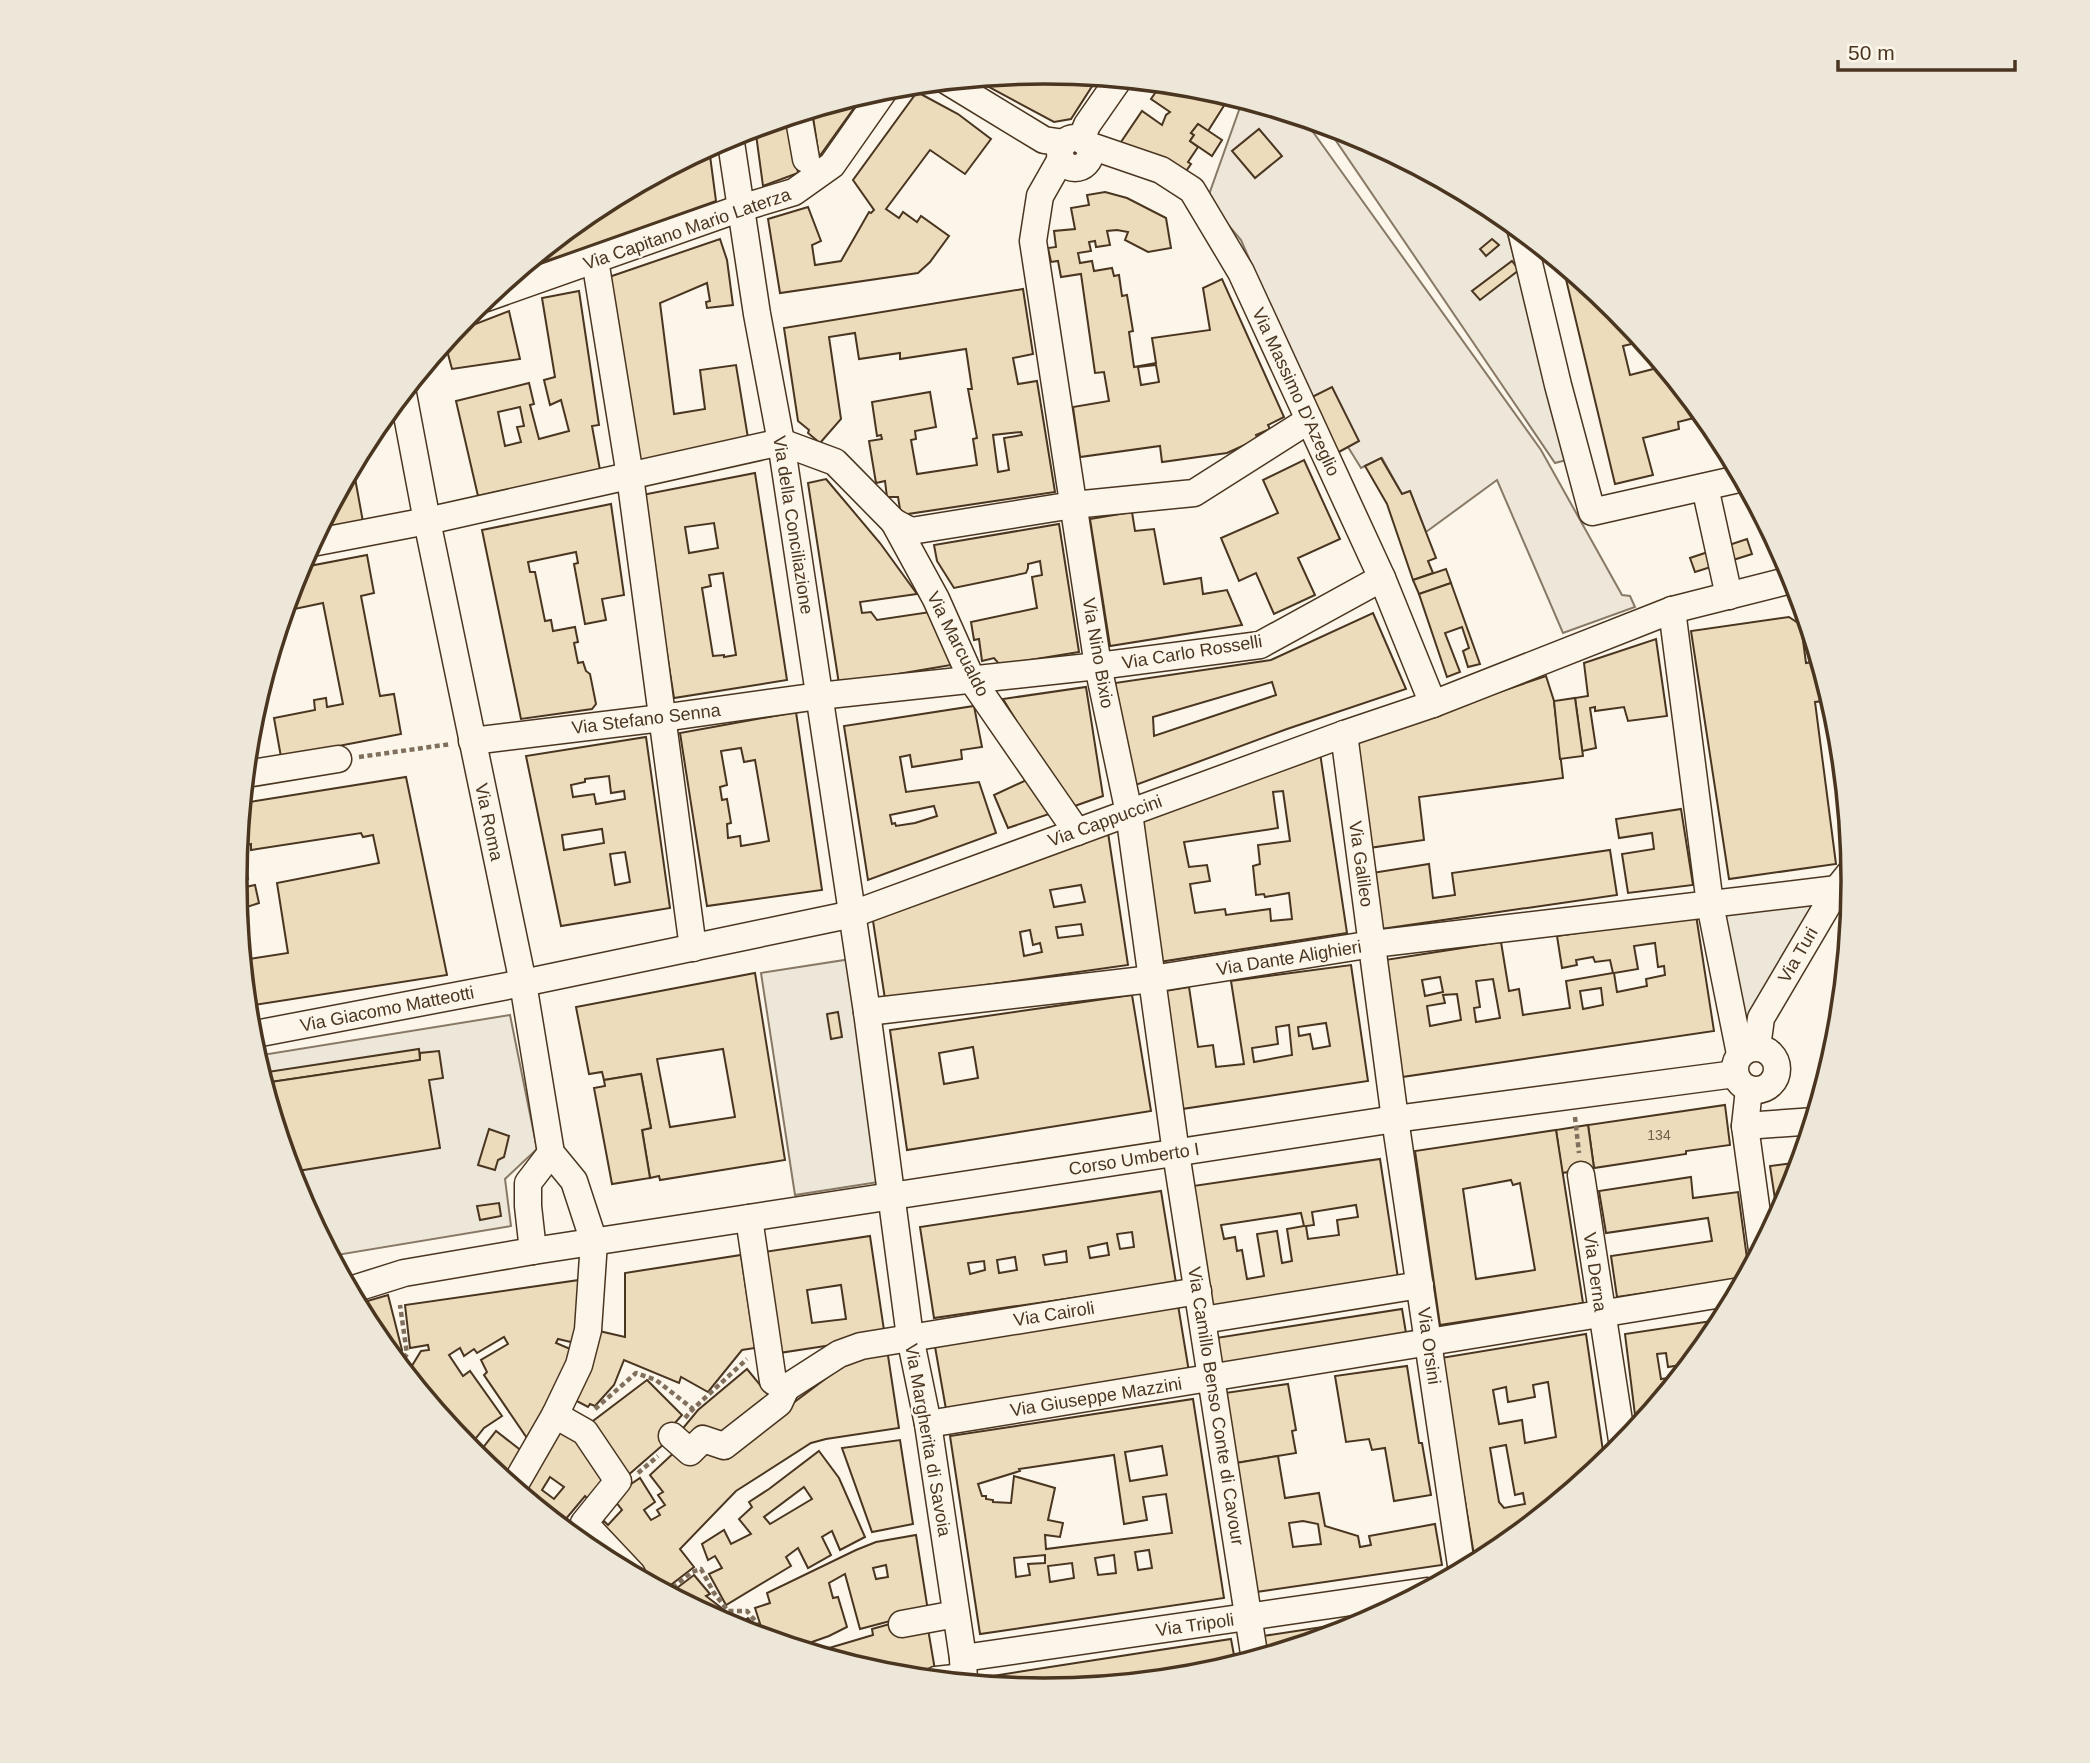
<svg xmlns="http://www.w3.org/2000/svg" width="2090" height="1763" viewBox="0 0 2090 1763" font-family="Helvetica,sans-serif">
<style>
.green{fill:#ede6d9;stroke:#887966;stroke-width:2}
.parking{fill:#ede7d9;stroke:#887966;stroke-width:2}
.building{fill:#ecdcbc;stroke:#4a3520;stroke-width:2;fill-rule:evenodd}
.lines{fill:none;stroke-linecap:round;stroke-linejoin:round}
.minor-casing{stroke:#4a3520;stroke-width:29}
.path{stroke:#7f6f5c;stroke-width:4.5;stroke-dasharray:5 3.5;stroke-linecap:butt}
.minor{stroke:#fbf6e9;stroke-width:26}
.labels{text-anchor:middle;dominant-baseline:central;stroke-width:5;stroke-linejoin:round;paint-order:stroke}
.number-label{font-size:14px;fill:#725f47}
.street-label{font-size:18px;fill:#4a3520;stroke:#fbf6e9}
.rim{fill:none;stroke:#4a3520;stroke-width:3.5}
</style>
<rect width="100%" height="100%" fill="#fbf6e9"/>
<path class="green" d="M1243,99l60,19 238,332 81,145 8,1 5,11 -72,26 -66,-153 -71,52 -16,-41 -8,3 -20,-36 -21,10 -13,-21 -38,-49 -69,-158 -22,-26 -13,-11z"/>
<g class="parking">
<path d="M1327,125l28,9 140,74 7,6 68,245 -15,4 -229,-337z"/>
<path d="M1837,889l-97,165 -30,-150z"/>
<path d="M851,959l34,222 -90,14 -34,-222z"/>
<path d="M510,1015l27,134 -32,30 6,47 -180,30 -34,-65 -41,-135z"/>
</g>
<g class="building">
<path d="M1045,72l53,5 -27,42 -17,3 -80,-43z"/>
<path d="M1162,83l38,4 25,17 -17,27 -10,-7 -7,9 3,2 -4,6 8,6 -10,15 3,2 -12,17 -58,-39 21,-31 20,14 4,-10 4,-3 -19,-13z"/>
<path d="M917,92l41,22 33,25 -26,35 -35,-24 -44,59 13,9 4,-6 14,10 4,-6 28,20 -19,26 -12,11 -138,20 -12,-74 40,-12 13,34 -9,4 3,20 26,-4 28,-49 2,1 3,-3 -21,-30z"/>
<path d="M864,94l-45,63 -7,-47z"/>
<path d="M790,117l8,56 -35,13 -8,-59z"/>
<path d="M1198,124l24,16 -10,16 -22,-15 4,-6 -3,-2z"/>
<path d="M1259,129l23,27 -27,22 -23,-27z"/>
<path d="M709,148l7,53 -196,69 75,-62z"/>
<path d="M1105,192l22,6 39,20 5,30 -23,4 -23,-12 3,-8 -11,-2 -10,1 3,14 -14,2 -1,-6 -6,1 2,9 -13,2 2,10 12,-2 2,10 18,-3 2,8 5,-1 3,21 5,-1 6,36 -4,1 5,35 22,-4 -4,-25 58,-8 -7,-42 19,-9 62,138 -16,8 2,4 -14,6 2,4 -31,14 -65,9 -2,-16 -80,11 -7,-50 36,-6 -5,-29 -9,1 -14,-99 -20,3 -3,-16 -7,1 -3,-14 8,-1 -2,-16 21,-2 -4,-21 18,-3 -2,-10zM1156,365l3,17 -18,3 -3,-18z"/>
<path d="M720,239l7,21 6,45 -26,3 -1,-6 4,-1 -3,-18 -47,20 14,111 31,-5 -5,-39 36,-5 12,73 -110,23 -29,-184z"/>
<path d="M1492,239l7,6 -13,11 -6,-7z"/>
<path d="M1512,261l7,9 -39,30 -8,-9z"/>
<path d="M1570,269l48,40 26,32 -21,5 7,29 35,-9 46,57 -6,1 -3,-8 -24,6 1,7 -36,9 10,37 -38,9 -51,-213z"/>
<path d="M1023,289l10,65 -20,4 5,26 19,-3 18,111 -154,23 -3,-18h-11l-2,-16 -9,2 -7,-42 13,-2 -1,-4 -4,1 -5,-34 58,-10 6,35 -21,4 1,8 -5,1 6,34 60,-9 -4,-26 4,-1 -9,-49h4l-6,-40 -66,10v-6l-41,6 -4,-26 -26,4 12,82 -21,24 -12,-10 1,-3 -11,-9 -14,-93zM1021,432l1,3 -18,3 5,32 -11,2 -5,-37z"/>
<path d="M579,291l20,134 -7,1 8,44 -122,26 -22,-95 73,-18 5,21 -4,1 9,34 30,-8 -8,-31 -11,5 -6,-25 11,-3 -13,-79zM520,407l4,19 -7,1 4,15 -16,4 -7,-34z"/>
<path d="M509,311l11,48 -68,10 -7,-26 7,-10z"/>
<path d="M1332,387l27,54 -22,12 -27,-55z"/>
<path d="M1381,458l21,36 8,-3 26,67 -8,3 5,12 -20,7 -26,-76 -22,-38z"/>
<path d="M1304,460l36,79 -42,19 17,37 -41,19 -18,-41 -17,8 -18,-43 57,-25 -15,-33z"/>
<path d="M353,467l10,55 -44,8z"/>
<path d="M755,473l32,207 -113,18 -32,-203zM714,523l4,25 -29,5 -4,-26zM723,573l13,82 -12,2v-2l-11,1 -11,-68 9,-2 -2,-11z"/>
<path d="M826,479l54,64 37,51 -57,8 2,11 9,-1 6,8 53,-8 16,21 5,32 -112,19 -31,-201z"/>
<path d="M611,504l13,91 -22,4 4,21 -21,4 -11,-60 4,-1 -2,-11 -48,10 2,10h5l10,49 6,-1 2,11 22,-4 3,15 -4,1 4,20 5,-1 3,9 4,3 6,30 -4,5 -71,10 -39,-189z"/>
<path d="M1132,512l3,19 19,-2 10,55 37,-6 2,16 24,-4 15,35 -132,21 -20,-127z"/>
<path d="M1059,524l20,128 -79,13 -6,-7 -12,3 -3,-22 -5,1 -3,-18 66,-14 -5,-31 10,-2 -2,-14 -12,3v4l-2,5 -72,15 -17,-27 -3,-16z"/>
<path d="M1747,539l5,15 -57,18 -5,-14z"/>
<path d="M367,555l7,38 -13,3 19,100 14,-2 7,40 -120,23 -7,-39 41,-8 -1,-10 12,-2 1,9 16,-3 -20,-101 -38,8 12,-40 2,-3z"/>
<path d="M1446,569l5,14 -32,11 -6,-14z"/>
<path d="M1451,583l29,81 -12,3 -5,-16 6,-3 -7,-21 -17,6 15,39 -13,5 -28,-83z"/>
<path d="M1373,613l33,76 -119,40 -154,57 -18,-103 156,-23zM1272,682l4,13 -122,41 -1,-19z"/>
<path d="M1789,617l12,8 5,38 13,-2 5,40 -9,1 21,162 -107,15 -38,-248z"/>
<path d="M1656,639l11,77 -39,5 -4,-14 -29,4v-4l-5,1 6,40 -14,3 -7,-53 13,-2 -4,-33z"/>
<path d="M1546,676l8,25 9,77 -144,19 5,43 -55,8 -15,-106z"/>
<path d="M1086,687l17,109 -34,12 -66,-109z"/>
<path d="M1575,698l8,58 -23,3 -6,-58z"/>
<path d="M974,706l8,41 -21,3 1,9 -50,8 -2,-12 -10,2 6,35 73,-10 17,51 -128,47 -24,-154zM934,806l3,10 -22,7 -19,3 -1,-3 -3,1 -2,-9z"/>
<path d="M796,712l26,178 -115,16 -27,-173zM741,748l3,14 11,-2 14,81 -28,5 -1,-10 -12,2 -1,-14 4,-1 -4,-24 -5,1 -2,-13 7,-2 -6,-34z"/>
<path d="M646,737l24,171 -109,18 -35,-170zM609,776l2,17 13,-2 1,8 -29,5 -2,-10 -21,3 -2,-12 14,-3v-3zM602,829l2,14 -40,7 -2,-15zM625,852l5,30 -15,3 -5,-31z"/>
<path d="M1320,753l27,180 -188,29 -23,-147zM1283,791l7,50 -32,4 2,19 -7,2 3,29 8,-1 1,3 24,-4 3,26 -21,2 -1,-12 -44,6 -1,-6 -30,4 -5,-29 20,-3 -3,-16 -18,2 -5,-25 94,-14 -5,-36z"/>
<path d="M406,777l41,198 -200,31 -6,-70 8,23 39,-6 -11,-70 102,-20 -6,-28 -10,2 -2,-4 -110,17v-6l-4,1 -3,-13h-4l3,-29z"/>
<path d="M1033,777l19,36 -44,15 -14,-33z"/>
<path d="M1681,809l12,76 -65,8 -6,-39 32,-5 -2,-16 -33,5 -3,-19z"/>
<path d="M1107,826l21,139 -243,34 -14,-91zM1081,885l4,17 -31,5 -4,-17zM1081,924l2,11 -25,3 -2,-11zM1030,930l3,15 7,-2 2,9 -18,4 -4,-24z"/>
<path d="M1610,850l7,45 -236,34 -9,-56 57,-9 4,34 22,-3 -3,-22z"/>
<path d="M243,853l5,26 -13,2 3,-27z"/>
<path d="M255,885l4,18 -21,7 -2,-21z"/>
<path d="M1696,915l18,116 -312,46 -17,-117 116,-18 8,49 10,-2 4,26 47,-7 -4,-27 47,-8 -3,-13 -15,2 -2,-5 -17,3 1,5 -15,3 -5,-32zM1655,943l3,24 6,-1 1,9 -19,4 1,7 -30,6 -3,-19 24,-4 -4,-23zM1440,977l3,15 -18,4 -3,-16zM1493,979l7,39 -24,4 -2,-14 6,-1 -4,-26zM1601,988l2,17 -20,4 -3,-18zM1457,994l4,26 -31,6 -3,-20 18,-3 -2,-8z"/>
<path d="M1351,965l17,116 -186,28 -17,-118 24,-4 9,60 15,-2 3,22 28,-3 -13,-83zM1326,1023l4,23 -17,3 -3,-15 -11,2 -1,-9zM1289,1025l3,30 -38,7 -2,-14 26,-4 -2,-17z"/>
<path d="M755,973l30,187 -125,20 -1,-4 -9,2 -8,-48 9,-2 -10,-54 -37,6 -2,-8 -13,2 -13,-67zM723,1049l12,68 -65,10 -13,-68z"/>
<path d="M1132,995l19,116 -244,39 -17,-120zM973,1047l5,31 -34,6 -5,-31z"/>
<path d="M838,1012l4,25 -11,2 -4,-25z"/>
<path d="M419,1049l1,11 -156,23 -3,-10z"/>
<path d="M439,1051l4,27 -14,2 11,68 -149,24 -27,-89 156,-23v-7z"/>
<path d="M641,1074l10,54 -9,2 8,48 -38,6 -18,-96 11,-2 -1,-6z"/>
<path d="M1725,1105l5,40 -44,6v3l-92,14 -6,-43z"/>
<path d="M1588,1125l6,43 -32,5 -6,-43z"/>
<path d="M489,1129l20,7 -5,21 -6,3 -3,10 -17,-5z"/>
<path d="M1556,1130l27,173 -143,22 -25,-174zM1511,1180l2,5 7,-2 15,87 -59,9 -13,-90z"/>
<path d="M1380,1159l18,119 -186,28 -19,-120zM1356,1205l2,12 -21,3 2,15 -31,4 -2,-13 8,-1 -2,-13zM1301,1213l3,13 -17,3 5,32 -10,2 -5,-32 -20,3 7,42 -17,3 -5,-29 -5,1 -2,-14 -11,2 -3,-14z"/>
<path d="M1802,1162l-9,30 -15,27 -8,-53z"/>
<path d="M1691,1177l2,21 45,-6 11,81 -2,5 -130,19 -6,-41 101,-15 -4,-23 -102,15 -7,-42z"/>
<path d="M1161,1191l15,92 -242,35 -14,-91zM1132,1232l2,15 -14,2 -3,-15zM1107,1243l2,12 -19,3 -2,-11zM1066,1251l1,11 -22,3 -2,-10zM1015,1257l2,13 -18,3 -2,-13zM984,1261l1,9 -15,4 -2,-11z"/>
<path d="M499,1203l2,13 -21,4 -3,-14z"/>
<path d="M870,1236l15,101 -106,16 -15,-101zM841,1285l5,34 -34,4 -5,-33z"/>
<path d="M741,1255l14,93 -13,2 -34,42 -27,-15 -2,6 -55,-23 -10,25 -19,21 -5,-2 -2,3 -17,-9 28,-67 26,6v-64z"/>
<path d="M579,1280l-4,63 -17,-4 -2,4 19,8 -46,90 -45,-66 3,-3 -6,-12 27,-16 -4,-7 -27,16 -3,-4 -10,7 -4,-8 -11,7 14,21 7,-5 32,45 -18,12 -15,19 9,7 18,-23 27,21 -17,29 -34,-27 -65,-80 14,-23 8,-1 -1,-5 -18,3 -5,-43z"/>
<path d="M388,1295l14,55 -12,3 -18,-22 -15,-27z"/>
<path d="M1178,1305l12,73 -243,37 -13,-74z"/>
<path d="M1402,1309l6,36 -187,27 -5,-34z"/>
<path d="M1725,1319l-7,13 -25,31 -25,4 -2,-14 -9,1 4,25 21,-3 -45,55 -12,-97z"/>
<path d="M1586,1334l19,131 -110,90 -9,5 -11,1 -34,-203zM1548,1382l8,55 -31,6 -3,-23 -23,4 -6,-34 13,-3 2,15 27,-5 -2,-12zM1506,1445l9,50 8,-2 2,11 -21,4 -5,-6 -9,-54z"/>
<path d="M887,1349l12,79 -73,11 -15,4 -75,48 -56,58 14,18 -31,24 -14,-8 -52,-54 7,-8 4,4 14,-15 -10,-13 28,-19 15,24 -11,8 7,10 9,-5 -3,-5 8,-5 -7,-10 5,-3 -13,-17 30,-28 29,-1 12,11 139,-104z"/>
<path d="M1407,1366l12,77h3l9,52 -37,6 -9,-53 -13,2 -3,-11 -23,3 -11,-66z"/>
<path d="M747,1369l27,33 -53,39 -42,-8 19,-23z"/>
<path d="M647,1380l35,35 -22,25 4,4 -38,33 -37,-53z"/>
<path d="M1288,1384l8,46 -4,1 4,22 -60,10 -11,-70z"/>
<path d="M1193,1399l31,199 -244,36 -30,-198zM1162,1446l5,29 -37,6 -5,-29zM1114,1455l10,69 23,-4 -4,-23 23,-3 6,39 -126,16 -1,-14 15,2 3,-14 -15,-3 7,-32 -41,-12 -3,27 -18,-1v-2l-7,-1v-3h-4l-4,-12 42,-13 -1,-2zM1149,1550l3,18 -14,2 -3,-18zM1045,1555v8l-17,1 2,11 -14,2 -2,-19zM1114,1555l2,18 -18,2 -3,-17zM1072,1563l2,15 -24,4 -2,-16z"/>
<path d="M558,1425l20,16 36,39 -23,23 -6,-7 -25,30 -40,-33zM550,1477l14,10 -10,12 -12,-9z"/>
<path d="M900,1440l13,84 -41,8 -30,-84z"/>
<path d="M819,1451l20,27 26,59 -25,13 -8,-19 -10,6 9,18 -23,13 -10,-20 -12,9 5,9 -65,39 -17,-31 13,-6 -7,-12 -7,4 -6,-16 22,-14 7,14 20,-10 -12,-15 13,-12 -3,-5 20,-13zM804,1487l8,12 -42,25 -6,-7z"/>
<path d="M1278,1456l7,42 34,-5 6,33 33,10 2,11 11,-2 -2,-9 66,-12 7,41 -186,27 -20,-129zM1303,1521l15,3 3,20 -28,3 -4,-24z"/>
<path d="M916,1535l12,76 -68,18 -15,-55 -16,9 4,15 5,-1 9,30 -18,9 -34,12 -30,-9 -10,-31 15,-5 -3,-10 89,-43 20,-8zM886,1565l2,12 -12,2 -3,-11z"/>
<path d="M694,1575l16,19 -4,2 35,27 7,-5 8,9 -6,4 7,5 -22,-7 -66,-35z"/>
<path d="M1375,1619l-20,11 -89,27 -3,-21z"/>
<path d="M897,1622l30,1 8,47 -35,7 -13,-1 -67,-21 -1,-4 54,-16 -1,-6z"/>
<path d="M1231,1639l5,27 -33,10 -158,15 -57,-5 -2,-9z"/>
</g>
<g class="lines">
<defs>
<g id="minor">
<path d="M947,81l97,59 20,3"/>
<path d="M798,114l8,45"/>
<path d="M730,136l27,178 24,128 86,570 43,325 18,87 35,234 1,25"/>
<circle cx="1075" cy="153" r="15"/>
<path d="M1081,140l6,-15 32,-46"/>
<path d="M1088,145l73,25 31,20 49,82 141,306 51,126"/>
<path d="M1061,159l-21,37 -7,45 65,425 31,147 47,340 79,507"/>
<path d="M1521,230l37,155 34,127 151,-34"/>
<path d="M595,260l35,216 63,472"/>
<path d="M486,298l255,-90 53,-16 38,-27 54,-77"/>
<path d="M403,394l24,127 96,462 28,170 23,28 20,61 -6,88 -9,35 -24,50 -42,73"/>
<path d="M1705,487l24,109"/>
<path d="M894,522l42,77 36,81 105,152"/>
<path d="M312,543l115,-22 354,-79 54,20 59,60 17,9 162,-26 121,-12 115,-73"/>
<path d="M1672,610l38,294 30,150"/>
<path d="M1344,734l51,385 67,453"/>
<path d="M472,741l190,-23 157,-22 279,-30 162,-21 122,-67"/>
<path d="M246,774l92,-15"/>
<path d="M867,1012l285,-33 221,-35 464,-55"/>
<path d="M250,1035l273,-52 330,-69 491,-180 89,-30 239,-94 123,-31"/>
<path d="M1757,1047l4,-29 76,-129 16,-20"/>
<circle cx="1756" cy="1069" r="21"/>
<path d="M1749,1089l-4,37 17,124"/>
<path d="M1745,1126l70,-5"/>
<path d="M1581,1175l42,272"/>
<path d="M749,1218l24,163 13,7 53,-34 22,-8 337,-55"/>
<path d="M533,1251l-5,-45v-23l23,-30"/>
<path d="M350,1290l54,-17 129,-22 862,-132 340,-45"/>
<path d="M1203,1320l217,-35"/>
<path d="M555,1415l30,17 33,49 -34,42 48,51"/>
<path d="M928,1424l812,-133"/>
<path d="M672,1436l18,16 13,-13 21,7 55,-43 7,-15"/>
<path d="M902,1624l54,-10"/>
<path d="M963,1658l464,-67"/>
<path d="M936,1680l28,-3"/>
</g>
</defs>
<use href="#minor" class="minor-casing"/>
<g class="path">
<path d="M359,757l92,-13"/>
<path d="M1575,1117l4,36"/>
<path d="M399,1365l8,-11 -7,-49"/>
<path d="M595,1409l41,-36 20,7 37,29"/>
<path d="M685,1418l8,-9 54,-50"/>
<path d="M638,1473l20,-17"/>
<path d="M666,1593l26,-21 9,-3 13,24 14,18h19l10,12 5,15"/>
</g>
<use href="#minor" class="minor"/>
</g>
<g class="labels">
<g class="number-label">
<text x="1659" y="1135">134</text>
</g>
<g class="street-label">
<text transform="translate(687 229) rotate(-19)">Via Capitano Mario Laterza</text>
<text transform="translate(1296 392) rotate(65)">Via Massimo D'Azeglio</text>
<text transform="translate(793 525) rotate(81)">Via della Conciliazione</text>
<text transform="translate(958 644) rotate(63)">Via Marcualdo</text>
<text transform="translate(1192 652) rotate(-9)">Via Carlo Rosselli</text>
<text transform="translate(1098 653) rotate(80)">Via Nino Bixio</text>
<text transform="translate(646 719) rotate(-7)">Via Stefano Senna</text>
<text transform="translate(1105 821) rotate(-20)">Via Cappuccini</text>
<text transform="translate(489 822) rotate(78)">Via Roma</text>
<text transform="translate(1361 864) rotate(82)">Via Galileo</text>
<text transform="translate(1798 955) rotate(-60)">Via Turi</text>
<text transform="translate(1289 958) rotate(-9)">Via Dante Alighieri</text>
<text transform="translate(387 1009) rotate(-11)">Via Giacomo Matteotti</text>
<text transform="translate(1134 1159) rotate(-9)">Corso Umberto I</text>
<text transform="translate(1595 1272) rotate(82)">Via Derna</text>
<text transform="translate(1054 1314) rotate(-9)">Via Cairoli</text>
<text transform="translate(1429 1346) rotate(82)">Via Orsini</text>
<text transform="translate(1096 1397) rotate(-9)">Via Giuseppe Mazzini</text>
<text transform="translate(1216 1406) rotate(81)">Via Camillo Benso Conte di Cavour</text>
<text transform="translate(928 1440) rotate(80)">Via Margherita di Savoia</text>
<text transform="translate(1195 1625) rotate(-8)">Via Tripoli</text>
</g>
</g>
<path d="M0 0H2090V1763H0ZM247 881a797 797 0 1 1 1594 0a797 797 0 1 1-1594 0Z" fill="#ede7d9" fill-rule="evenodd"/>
<path class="rim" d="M247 881a797 797 0 1 1 1594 0a797 797 0 1 1-1594 0Z"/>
<path d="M1838 60v10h177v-10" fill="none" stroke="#4a3520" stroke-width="3.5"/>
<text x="1848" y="60" font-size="21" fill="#4a3520" stroke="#fbf6e9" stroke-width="5" paint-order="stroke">50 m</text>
</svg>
